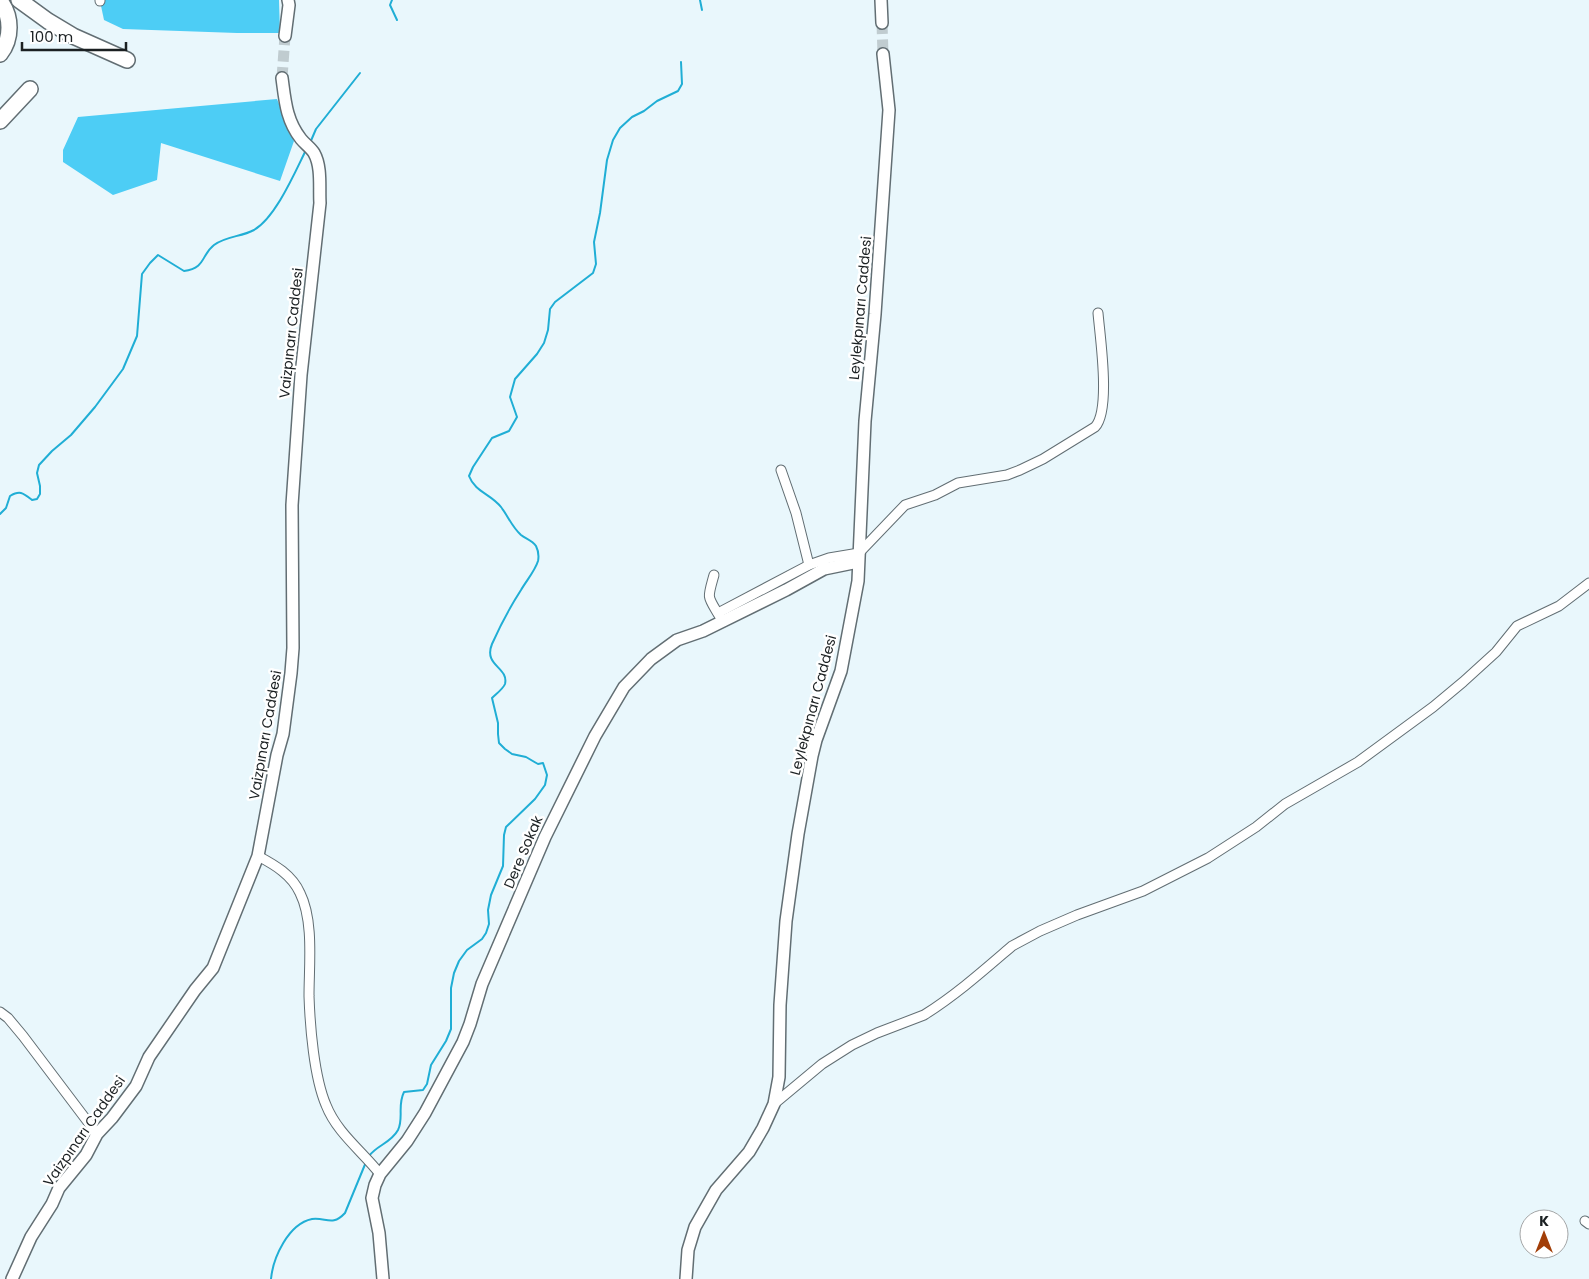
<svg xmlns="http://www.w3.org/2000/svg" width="1589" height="1279" viewBox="0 0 1589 1279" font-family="Poppins,sans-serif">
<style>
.forest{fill:#4dcdf5}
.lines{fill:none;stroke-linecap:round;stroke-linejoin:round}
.stream{stroke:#20aed5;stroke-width:2}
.secondary-tunnel{stroke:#c0ccd0;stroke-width:11;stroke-dasharray:11 5.5;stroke-linecap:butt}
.street-casing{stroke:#626e73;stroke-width:11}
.secondary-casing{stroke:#626e73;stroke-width:14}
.highway-casing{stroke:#626e73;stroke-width:18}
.street{stroke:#fff;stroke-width:9}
.secondary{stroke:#fff;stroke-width:11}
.highway{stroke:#fff;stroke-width:15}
.labels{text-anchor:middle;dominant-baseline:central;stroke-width:5;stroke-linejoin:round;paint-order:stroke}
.street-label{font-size:14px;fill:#1b2022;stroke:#fff}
</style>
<rect width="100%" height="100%" fill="#e9f7fc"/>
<g class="forest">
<path d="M101,0h178l1,33h-43l-114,-4 -19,-9 -4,-19z"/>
<path d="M277,99l17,42 -14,40 -119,-38 -4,37 -44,15 -50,-33v-12l15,-33z"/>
</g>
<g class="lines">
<g class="stream">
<path d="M392,0l-2,5 7,15"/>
<path d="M700,0l2,10"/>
<path d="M310,143l6,-14 44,-56"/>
<path d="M0,514l6,-6 4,-12c10,-6 13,-3 22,4l5,-1 3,-5v-8l-3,-13 2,-8 13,-14 19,-16 24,-28 28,-38 14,-33 5,-62 8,-11 8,-8 26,16c22,-3 17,-16 30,-26 12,-9 27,-8 40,-15 22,-13 41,-58 52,-80"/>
<path d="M369,1156c8,-11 22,-13 29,-26 6,-12 -1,-24 6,-38l19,-2 4,-6 4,-19 15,-24 5,-12v-41l3,-15 5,-12 8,-11 15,-11 4,-6 3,-9 -1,-14 3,-15 12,-29 1,-31 2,-8 29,-28 10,-14 2,-10 -4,-12 -5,1 -12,-7 -14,-3 -7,-5 -6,-6 -1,-9v-11l-6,-25c4,-4 11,-9 13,-14 4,-17 -22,-18 -13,-40 8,-18 18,-37 29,-54 5,-9 14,-19 17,-29 1,-5 0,-11 -2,-15 -4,-6 -10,-7 -15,-11 -9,-8 -13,-19 -20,-28 -10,-13 -26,-15 -32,-31l4,-9 19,-29 17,-7 8,-14 -7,-20 5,-18 22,-25 7,-11 4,-13 2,-21 5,-7 38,-29 3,-9 -2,-22 6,-29 7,-53 6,-20 7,-12 12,-11 12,-6 13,-10 21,-10 4,-7 -1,-22"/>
<path d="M271,1279c2,-21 17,-55 41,-60 14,-2 20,8 33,-6l21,-51"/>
</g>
<g class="secondary-tunnel">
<path d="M882,23l1,31"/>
<path d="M282,78l3,-42"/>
</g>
<defs>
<g id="street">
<path d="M100,1v-1"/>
<path d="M781,470l15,43 13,52"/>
<path d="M714,575c-7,25 -7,20 6,42"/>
<path d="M718,613l91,-48 20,-7 30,-5 46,-48 30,-10 23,-12 49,-8 13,-5 23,-11 52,-32c16,-17 5,-90 3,-114"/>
<path d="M258,856c17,9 34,19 42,37 14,28 9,72 9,103 1,30 5,81 17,109 11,28 36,46 54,69"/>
<path d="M0,1012l8,6 15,18 74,98"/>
<path d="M774,1104l48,-40 30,-19 25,-12 47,-18c32,-20 60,-45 88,-69l28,-15 37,-16 66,-24 65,-33 48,-31 29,-23 73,-42 75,-55 30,-25 33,-30 21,-26 42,-20 30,-23"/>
<path d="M1585,1221l4,3"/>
</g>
<g id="secondary">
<path d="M881,0l1,23"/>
<path d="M285,36l4,-31 -1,-5"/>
<path d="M12,1279l19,-42 21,-33 7,-16 27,-33 11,-21 15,-16 24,-32 13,-29 46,-67 18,-22 45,-112 19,-101 6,-21 8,-61 2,-25 -1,-143 9,-130 19,-172c-1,-15 2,-36 -6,-50 -3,-5 -9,-9 -13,-14 -15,-19 -16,-39 -19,-61"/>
<path d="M383,1279l-4,-46 -7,-35 3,-13 5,-11 27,-33 18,-28 38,-71 7,-18 12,-40 63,-147 50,-101 29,-49 27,-28 26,-19 26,-9 83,-41 38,-21 34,-7"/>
<path d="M686,1279l2,-29 7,-23 21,-37 33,-38 14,-24 11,-24 5,-27 1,-72 6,-84 12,-87 14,-78 4,-16 25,-69 17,-90 7,-160 10,-107 14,-204 -6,-56"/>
</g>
<g id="highway">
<path d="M19,0l29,21 25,15 54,24"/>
<path d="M0,1c12,15 12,38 0,53"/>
<path d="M0,121l30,-32"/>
</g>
</defs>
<use href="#street" class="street-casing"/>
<use href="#secondary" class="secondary-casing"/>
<use href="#highway" class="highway-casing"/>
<use href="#street" class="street"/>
<use href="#secondary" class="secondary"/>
<use href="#highway" class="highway"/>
</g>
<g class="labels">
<g class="street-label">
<text transform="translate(860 308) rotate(-85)">Leylekpınarı Caddesi</text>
<text transform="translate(291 333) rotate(-84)">Vaizpınarı Caddesi</text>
<text transform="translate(813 705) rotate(-75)">Leylekpınarı Caddesi</text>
<text transform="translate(265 735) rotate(-80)">Vaizpınarı Caddesi</text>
<text transform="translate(523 852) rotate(-67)">Dere Sokak</text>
<text transform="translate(84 1131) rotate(-55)">Vaizpınarı Caddesi</text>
</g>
</g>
<g transform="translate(1544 1234)"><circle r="24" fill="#ffffff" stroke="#a4a6a7"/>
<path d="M0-4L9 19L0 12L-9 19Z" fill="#a23e08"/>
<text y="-8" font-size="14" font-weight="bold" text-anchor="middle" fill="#1b2022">K</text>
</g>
<path d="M22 42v8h104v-8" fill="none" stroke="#1b2022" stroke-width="2.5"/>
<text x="30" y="42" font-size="15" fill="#1b2022" stroke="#ffffff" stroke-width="4" paint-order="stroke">100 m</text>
</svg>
